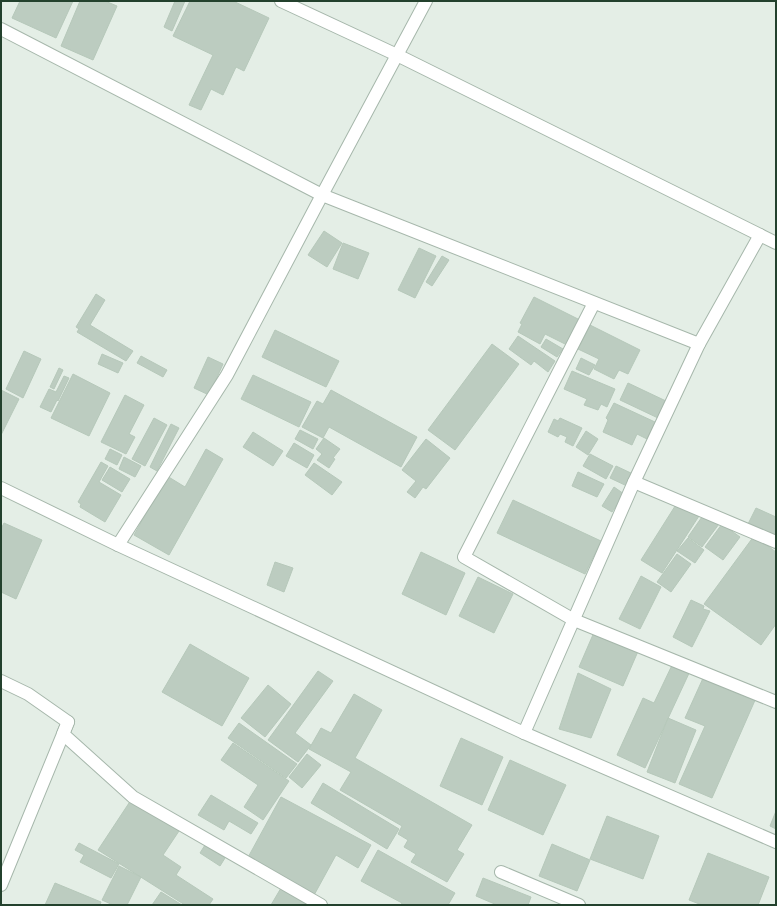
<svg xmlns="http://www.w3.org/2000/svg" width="777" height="906" viewBox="0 0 777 906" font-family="Roboto,sans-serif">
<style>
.building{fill:#bcccc0;stroke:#b6c8ba}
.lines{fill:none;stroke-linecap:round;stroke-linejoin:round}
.minor-casing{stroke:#a6b7ab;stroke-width:14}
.minor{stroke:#fff;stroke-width:12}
</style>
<rect width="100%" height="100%" fill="#e4eee6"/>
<g class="building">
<path d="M20,1h53l-17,37 -44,-20z"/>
<path d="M80,1h25l12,5 -24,54 -32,-14z"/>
<path d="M175,1h10l-13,30 -8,-4z"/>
<path d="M190,1h43l36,17 -25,53 -8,-4 -13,28 -12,-6 -10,21 -12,-5 24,-50 -40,-19z"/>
<path d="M324,231l18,12 -15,24 -19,-12z"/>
<path d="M343,243l26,10 -11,26 -25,-10z"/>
<path d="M419,248l17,8 -21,42 -17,-8z"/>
<path d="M442,256l7,4 -17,26 -6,-4z"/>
<path d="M96,294l9,6 -15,25 43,26 -7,10 -49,-29 2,-3 -3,-2z"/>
<path d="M534,297l46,23 -13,25 -22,-11 -5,10 -22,-12 4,-8 -2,-1z"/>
<path d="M590,325l50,25 -12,24 -9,-4 -5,9 -20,-10 5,-10 -21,-10z"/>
<path d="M275,330l64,31 -13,26 -64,-30z"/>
<path d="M518,336l37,25 -7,11 -14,-11 -3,4 -22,-16z"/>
<path d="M546,339l17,10 -6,8 -16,-10z"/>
<path d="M492,344l27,20 -64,86 -27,-20z"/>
<path d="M24,351l17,8 -18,39 -17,-9z"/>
<path d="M102,354l21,9 -5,10 -20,-9z"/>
<path d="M141,356l26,14 -4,7 -26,-14z"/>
<path d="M208,357l15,7 -14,31 -15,-7z"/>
<path d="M581,358l14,7 -6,10 -13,-6z"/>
<path d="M59,368l4,2 -9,19 -4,-2z"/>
<path d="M572,371l43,18 -8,18 -6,-3 -3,6 -14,-5 3,-6 -23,-10z"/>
<path d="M73,374l37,19 -21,43 -38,-18z"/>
<path d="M253,375l58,27 -12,25 -58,-28z"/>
<path d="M64,376l5,2 -11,23 -1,-1 -6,12 -11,-5 9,-18 7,3z"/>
<path d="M628,383l38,18 -8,17 -38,-18z"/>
<path d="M1,390l18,9 -18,36z"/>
<path d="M331,390l86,47 -16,30 -72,-40 -6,11 -21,-11 15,-26 6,3z"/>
<path d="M125,395l19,10 -15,29 6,3 -9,17 -25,-12z"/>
<path d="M614,403l41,19 -8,17 -10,-5 -5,11 -29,-13 5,-12 -2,-2z"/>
<path d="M154,418l13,7 -22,41 -13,-7z"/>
<path d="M560,418l22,10 -9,18 -8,-4 2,-5 -7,-3 -2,3 -10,-5 6,-13 4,2z"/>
<path d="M171,424l8,4 -22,43 -7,-4z"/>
<path d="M300,430l18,9 -5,10 -18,-10z"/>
<path d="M586,431l12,8 -10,16 -12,-8z"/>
<path d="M253,432l30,19 -10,15 -30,-19z"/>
<path d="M324,438l16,11 -7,9 2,1 -6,9 -12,-8 5,-6 -6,-5z"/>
<path d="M426,439l24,19 -24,31 -3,-2 -8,11 -8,-6 9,-11 -14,-11z"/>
<path d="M294,443l20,12 -7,13 -21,-12z"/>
<path d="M110,449l12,6 -5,10 -12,-6z"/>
<path d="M206,449l17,10 -54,96 -35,-20 33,-59 18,11z"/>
<path d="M590,454l23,12 -7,13 -23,-13z"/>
<path d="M124,457l17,9 -6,11 -16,-8z"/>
<path d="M101,462l7,4 -9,16 22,13 -16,27 -25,-15 1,-3 -3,-2z"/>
<path d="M314,463l28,19 -10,13 -27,-20z"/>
<path d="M616,466l17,8 -6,12 -17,-8z"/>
<path d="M110,467l20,12 -8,13 -20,-12z"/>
<path d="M578,472l26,12 -7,13 -25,-11z"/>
<path d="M614,487l10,7 -12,18 -10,-6z"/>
<path d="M513,500l88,41 -16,33 -88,-41z"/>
<path d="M677,503l22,13 -37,57 -21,-13z"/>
<path d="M756,508l20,9v20l-28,-13z"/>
<path d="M704,514l15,10 -17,23 -14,-10z"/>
<path d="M4,523l38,17 -26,59 -15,-7v-63z"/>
<path d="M722,524l18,13 -17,23 -18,-13z"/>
<path d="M754,536l22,16v72l-15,21 -57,-41z"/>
<path d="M688,538l16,12 -9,13 -18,-12z"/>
<path d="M421,552l44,21 -19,42 -44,-21z"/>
<path d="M677,554l14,10 -20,28 -14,-10z"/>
<path d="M275,562l18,6 -9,24 -17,-7z"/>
<path d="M641,576l20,11 -21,42 -21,-10z"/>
<path d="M478,577l35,17 -19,39 -35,-17z"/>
<path d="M691,600l13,6 -1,3 7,2 -18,36 -19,-10z"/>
<path d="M595,630l44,19 -16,37 -44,-19z"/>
<path d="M190,644l59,34 -27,48 -60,-34z"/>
<path d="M674,661l17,8 -46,99 -28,-13 26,-57 11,5z"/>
<path d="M318,671l15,10 -38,52 16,12 -13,17 -30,-22z"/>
<path d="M578,673l33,16 -20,49 -32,-9z"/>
<path d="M704,676l52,22 -44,100 -33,-14 26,-58 -20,-8z"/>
<path d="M268,685l23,19 -26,33 -24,-19z"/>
<path d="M354,694l28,16 -27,48 117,67 -15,25 7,4 -17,28 -36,-20 5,-8 -12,-7 4,-7 -10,-6 4,-8 -62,-36 11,-18 -42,-23 12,-21 10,5z"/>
<path d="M668,718l28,12 -21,53 -28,-11z"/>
<path d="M239,723l58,41 -11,14 -58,-40z"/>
<path d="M461,738l42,19 -21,48 -42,-19z"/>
<path d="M233,743l56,38 -26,39 -19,-13 14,-22 -37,-25z"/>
<path d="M307,754l14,11 -19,23 -13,-11z"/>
<path d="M510,760l56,25 -23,50 -55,-25z"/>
<path d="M323,783l76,46 -12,20 -76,-46z"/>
<path d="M211,795l47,28 -7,11 -22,-13 -5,9 -26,-15z"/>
<path d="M281,797l90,48 -13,23 -22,-13 -23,42 -67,-36z"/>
<path d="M131,800l48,31 -16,24 18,12 -5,8 37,24 -4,6h-24l-87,-55z"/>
<path d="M776,811v18l-6,-3z"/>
<path d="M607,816l52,20 -16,43 -53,-20z"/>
<path d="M79,843l40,21 -8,14 -31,-16 4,-7 -9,-5z"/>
<path d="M552,844l38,16 -13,31 -38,-15z"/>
<path d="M205,845l20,13 -5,8 -20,-13z"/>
<path d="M378,850l77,43 -7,12h-47l1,-2 -41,-22z"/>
<path d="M708,853l61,24 -11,28h-56l-13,-5z"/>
<path d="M119,866l22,11 -14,28h-14l-11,-5z"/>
<path d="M483,878l48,19 -3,8h-31l-21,-9z"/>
<path d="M55,883l46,19 -1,3h-55z"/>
<path d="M281,888l31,17h-41z"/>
<path d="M161,892l21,13h-30z"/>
</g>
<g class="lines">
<defs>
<g id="minor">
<path d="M281,1l116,54 363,180"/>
<path d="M1,29l321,166 104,-194"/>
<path d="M594,303l-130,254 110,63 202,82"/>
<path d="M634,482l142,60"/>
<path d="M1,488l117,57 406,188 252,109"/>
<path d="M118,545l109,-170 95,-180 377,149"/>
<path d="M1,681l27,13 40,28 -67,163"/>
<path d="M68,722l-5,12 70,63 188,108"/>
<path d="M524,733l110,-251 65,-138 61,-109 16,8"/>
<path d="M501,872l78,33"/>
</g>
</defs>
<use href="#minor" class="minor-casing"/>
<use href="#minor" class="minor"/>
</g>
<rect width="777" height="906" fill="none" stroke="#23412d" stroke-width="4"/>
</svg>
